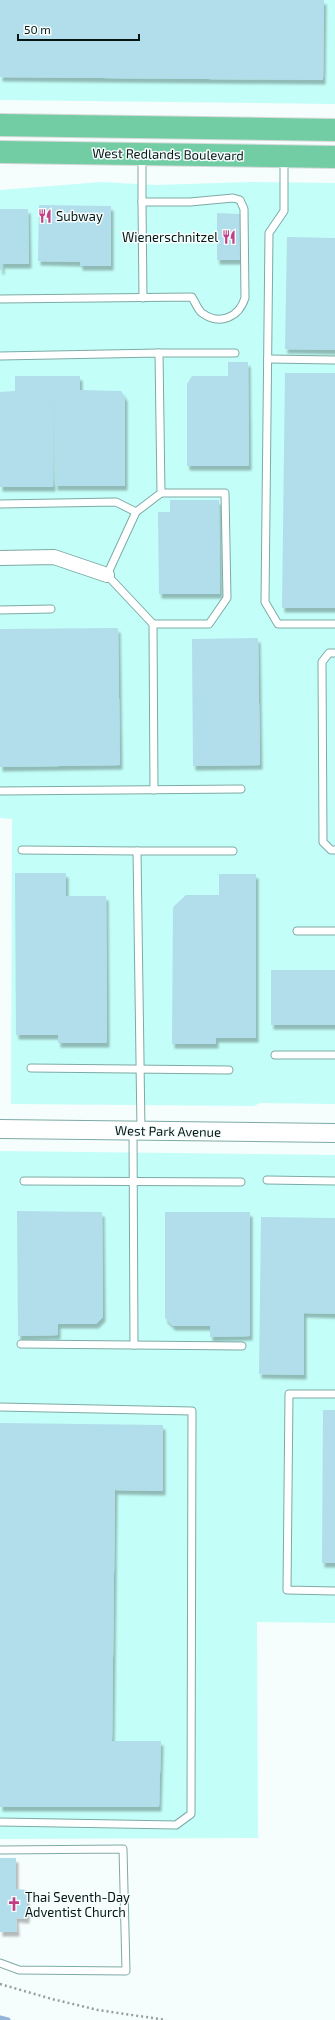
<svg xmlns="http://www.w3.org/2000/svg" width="335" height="2020" viewBox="0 0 335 2020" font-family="'Exo 2',sans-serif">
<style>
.built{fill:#c4fef8}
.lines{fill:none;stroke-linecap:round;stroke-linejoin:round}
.stream{stroke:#94b3d8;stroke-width:5}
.building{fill:#b2ddeb;filter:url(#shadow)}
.service-casing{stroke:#7daaa5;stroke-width:9}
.minor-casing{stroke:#7daaa5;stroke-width:16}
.tertiary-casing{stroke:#7daaa5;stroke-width:20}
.primary-casing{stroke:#d7dad9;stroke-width:24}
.path{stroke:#939f9e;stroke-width:2.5;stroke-dasharray:2 3;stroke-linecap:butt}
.service{stroke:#fff;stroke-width:7}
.minor{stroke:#fff;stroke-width:14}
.tertiary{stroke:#fff;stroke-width:18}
.primary{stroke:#73cda4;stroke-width:22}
.labels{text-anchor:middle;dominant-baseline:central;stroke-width:3;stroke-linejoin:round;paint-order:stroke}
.street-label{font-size:13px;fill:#051614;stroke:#f5fefd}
.poi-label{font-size:13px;fill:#051614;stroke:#f5fefd;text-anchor:start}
</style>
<defs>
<filter id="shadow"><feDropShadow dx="2.5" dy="4.5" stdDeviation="1" flood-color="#0004"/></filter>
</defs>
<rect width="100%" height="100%" fill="#f5fefd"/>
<g class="built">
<path d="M0,0h335v104l-335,-4z"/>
<path d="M102,182l53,3 97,-3 83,1v921l-75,-1 -6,3 -243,-2 1,-285 -12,-1v-628z"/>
<path d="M0,1151l335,4v468l-78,-1 1,216 -258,1z"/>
</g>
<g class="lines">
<path class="stream" d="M0,2018l8,2"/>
</g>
<g class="building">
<path d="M0,0h324l-1,80 -323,-3z"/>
<path d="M39,205l72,1v60h-31v-4l-42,-1z"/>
<path d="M0,209h28l1,55h-27v6h-2z"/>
<path d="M217,213l23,1v46h-23z"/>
<path d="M287,237l48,1v112l-50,-1z"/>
<path d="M228,362h20l1,104h-62v-82l5,-8h36z"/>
<path d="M285,373h50v235h-53z"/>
<path d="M15,376h65v14l41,1 4,6v89h-70l-1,-87 -1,88h-53v-95l15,-1z"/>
<path d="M170,500h49l1,94h-61l-1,-82h12z"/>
<path d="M118,628l2,137 -120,2v-138z"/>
<path d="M258,638l2,127 -67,1 -1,-127z"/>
<path d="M15,873h51v23h40l1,147h-49v-8h-42z"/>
<path d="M219,874h37v164h-40v6h-44l1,-137 13,-12h33z"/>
<rect x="271" y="970" width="64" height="55"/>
<path d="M17,1211l85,1 1,105 -7,7h-38v11l-40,1z"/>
<path d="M165,1212h85v124l-40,1v-11h-37l-8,-8z"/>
<path d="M261,1217l74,1v96l-31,-1v62l-45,-1z"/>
<path d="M323,1410h12v153h-13z"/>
<path d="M0,1423l163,2v66l-48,-1 -3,251h49l-2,66h-159z"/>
<path d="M0,1858h16v31l11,1v29l-11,-1 1,14h-17z"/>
</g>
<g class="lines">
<defs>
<g id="service">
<path d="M284,159v52l-15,22 -4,369 13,22h57"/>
<path d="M142,202l1,96"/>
<path d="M0,299l192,-2c3,5 6,13 10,16 18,13 37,4 43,-15l-1,-89 -4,-9 -7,-2 -43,4h-48v-45"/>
<path d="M159,353h76"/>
<path d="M0,356l159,-3 2,140 -25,19 -29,63 46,49 1,166"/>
<path d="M268,359l67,1"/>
<path d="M0,504l116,-2 20,10"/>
<path d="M0,610l51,-1"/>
<path d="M153,624h56l18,-26 -2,-105h-64"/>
<path d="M335,653h-6l-7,9 1,180 8,8h4"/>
<path d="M0,791l241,-2"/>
<path d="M22,850l115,1 4,279"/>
<path d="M137,851h96"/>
<path d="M297,931h38"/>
<path d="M275,1055h60"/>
<path d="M31,1068l198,2"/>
<path d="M133,1130l1,215"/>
<path d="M267,1180l68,1"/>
<path d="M24,1181l217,1"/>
<path d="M21,1344l221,2"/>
<path d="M335,1394h-46l-2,196 48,1"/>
<path d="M0,1407l192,4 -1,403 -15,11 -176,-3"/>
<path d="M0,1850l123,-1 3,122 -107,-1 -19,-7"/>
</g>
<path id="minor" d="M0,558l54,-1 53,18"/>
<path id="tertiary" d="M0,1129l335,4"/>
<g id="primary">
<path d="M0,125l335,5"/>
<path d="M0,152l335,5"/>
</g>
</defs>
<use href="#service" class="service-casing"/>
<use href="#minor" class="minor-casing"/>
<use href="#tertiary" class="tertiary-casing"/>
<use href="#primary" class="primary-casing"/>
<path class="path" d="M0,1984l52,15 46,11 68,10"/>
<use href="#service" class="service"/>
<use href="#minor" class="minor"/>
<use href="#tertiary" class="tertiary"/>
<use href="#primary" class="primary"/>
</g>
<defs>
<symbol id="restaurant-bare" viewBox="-9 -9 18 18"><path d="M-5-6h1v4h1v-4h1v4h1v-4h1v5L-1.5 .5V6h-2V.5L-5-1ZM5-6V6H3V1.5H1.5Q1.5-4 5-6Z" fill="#c23f86" stroke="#f5fefd" stroke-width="2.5" paint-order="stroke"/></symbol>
<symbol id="church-bare" viewBox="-9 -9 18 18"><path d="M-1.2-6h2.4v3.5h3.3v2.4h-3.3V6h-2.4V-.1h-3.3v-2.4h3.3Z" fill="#c23f86" stroke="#f5fefd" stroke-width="2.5" paint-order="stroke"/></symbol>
</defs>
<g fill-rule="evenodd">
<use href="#restaurant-bare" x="35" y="206" width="20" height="20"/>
<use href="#restaurant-bare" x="219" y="227" width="20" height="20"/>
<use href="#church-bare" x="4" y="1894" width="20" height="20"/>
</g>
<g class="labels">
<g class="street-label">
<text transform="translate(168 154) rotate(1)">West Redlands Boulevard</text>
<text transform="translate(168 1131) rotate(1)">West Park Avenue</text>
</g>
<g class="poi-label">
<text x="56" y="216">Subway</text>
<text x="218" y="237" text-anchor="end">Wienerschnitzel</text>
<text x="25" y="1897">Thai Seventh-Day<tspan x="25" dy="15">Adventist Church</tspan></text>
</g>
</g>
<path d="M18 34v6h121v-6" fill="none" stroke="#051614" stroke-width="2"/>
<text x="24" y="34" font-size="12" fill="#051614" stroke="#f5fefd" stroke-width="3" paint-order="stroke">50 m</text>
</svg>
